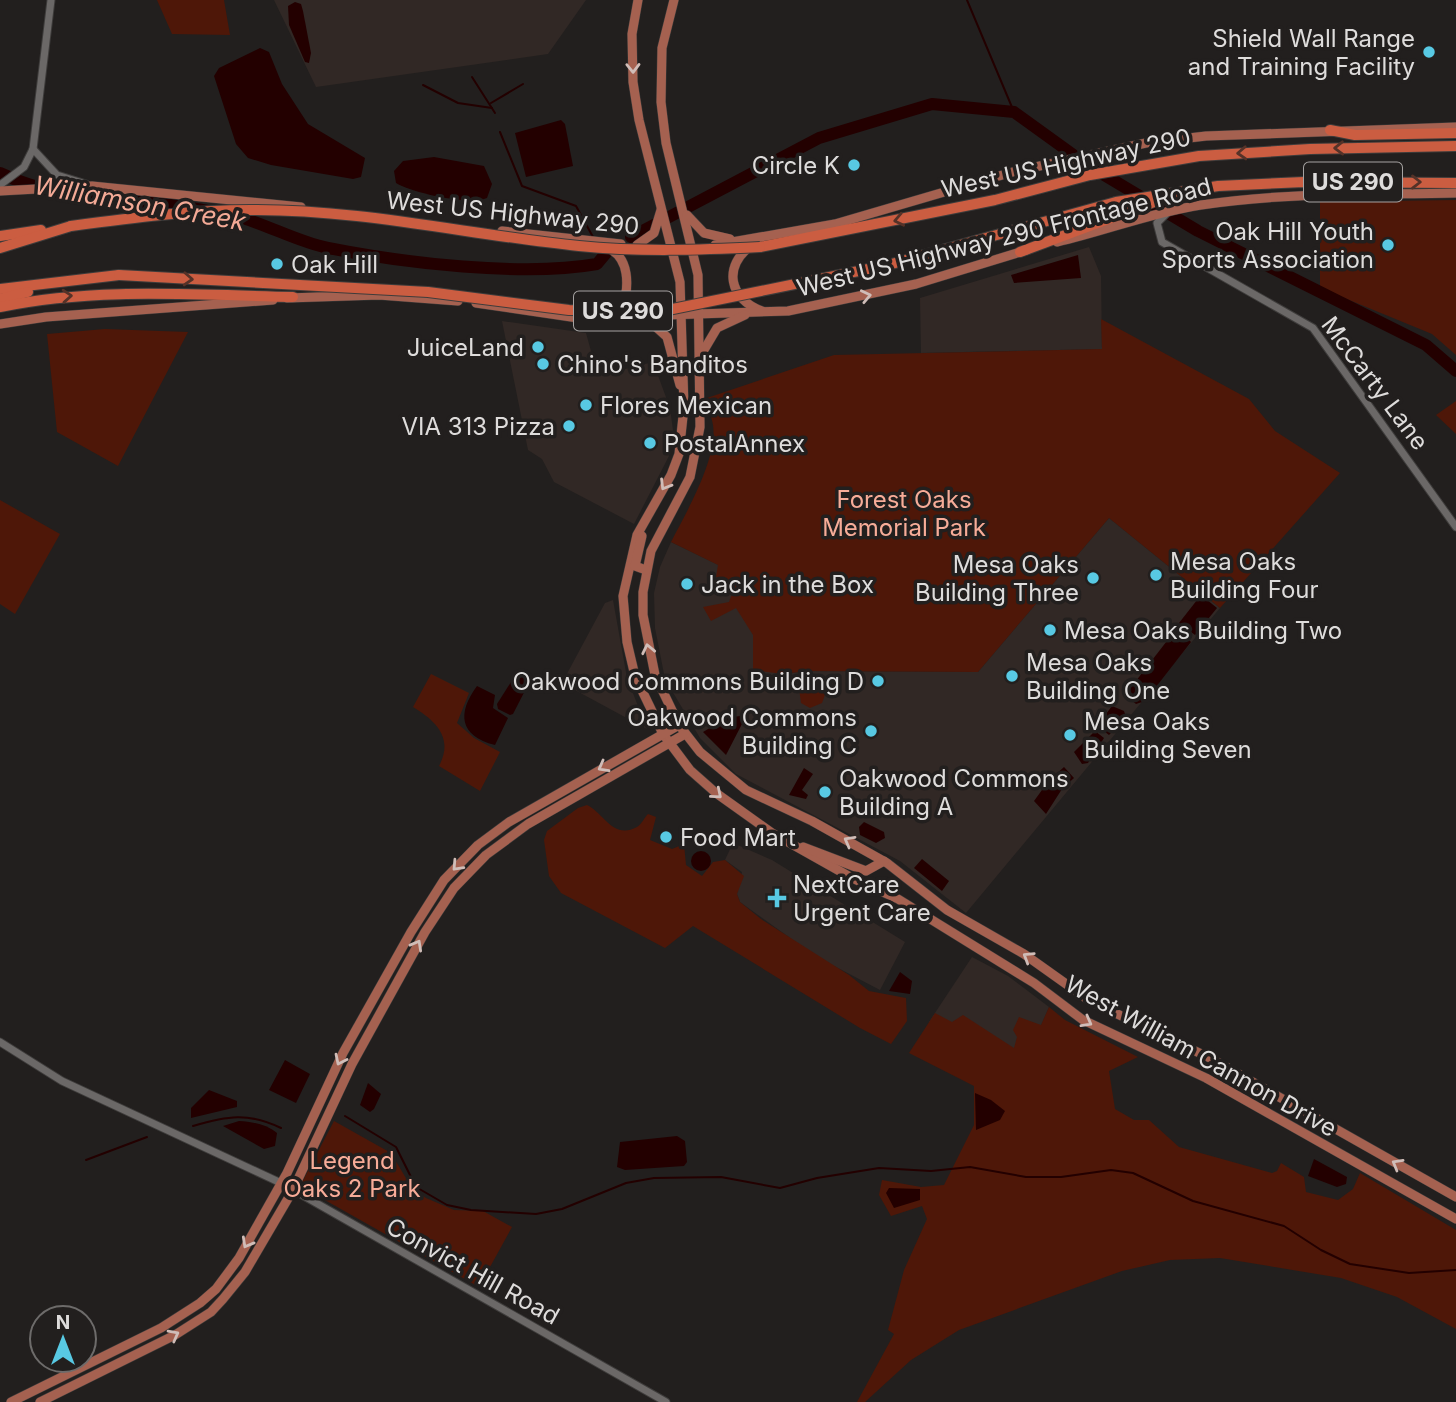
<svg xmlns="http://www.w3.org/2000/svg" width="1456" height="1402" viewBox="0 0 1456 1402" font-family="Inter,sans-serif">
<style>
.built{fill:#312825}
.green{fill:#4e1708}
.water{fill:#230000}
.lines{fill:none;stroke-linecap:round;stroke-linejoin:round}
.stream{stroke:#230000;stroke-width:2}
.river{stroke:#230000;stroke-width:12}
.minor-casing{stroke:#3e3c3b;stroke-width:9}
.major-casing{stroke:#3e3c3b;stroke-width:10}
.highway-casing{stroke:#3e3c3b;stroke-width:12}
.minor{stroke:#6b6867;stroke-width:7}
.major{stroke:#a56150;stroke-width:9}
.highway{stroke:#cb5d41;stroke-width:10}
.highway-bridge-casing{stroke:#3e3c3b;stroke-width:12;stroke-linecap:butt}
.highway-bridge{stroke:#cb5d41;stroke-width:10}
.oneway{stroke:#d0bdb8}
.oneway2{stroke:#553228}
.poi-dot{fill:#58c9e3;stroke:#221f1e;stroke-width:2.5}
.labels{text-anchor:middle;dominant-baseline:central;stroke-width:7;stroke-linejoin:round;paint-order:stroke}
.shield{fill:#221f1e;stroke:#a6a3a2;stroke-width:2}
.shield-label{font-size:23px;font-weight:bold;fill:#dedcdb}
.poi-label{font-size:24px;fill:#dedcdb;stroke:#221f1e;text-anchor:start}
.street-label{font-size:24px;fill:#dedcdb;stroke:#221f1e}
.park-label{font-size:24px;fill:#f7ac98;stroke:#221f1e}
.water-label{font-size:26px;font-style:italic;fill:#f4aa96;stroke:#221f1e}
</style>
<rect width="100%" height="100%" fill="#221f1e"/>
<g class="built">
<path d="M274,0h312l-38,54 -232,33z"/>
<path d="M1089,247l12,29 1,73 -181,4 -1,-55z"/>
<path d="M502,321l84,12 12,43 55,-14 17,46 4,30 -5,18 -35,68 -80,-42 -12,-23 -14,-9z"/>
<path d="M1109,518l111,90 -254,305 -66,-52 -164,-87 -36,-36 -35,-59 -10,-51 -1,-35 6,-26 11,-25 89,43 23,89 24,-3 171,1z"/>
<path d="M613,600l14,78 20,51 -85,-46 43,-80z"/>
<path d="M733,843l39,17 133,82 -25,48 -65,-34 -75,-54 -3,-8 5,-22 -17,-12z"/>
<path d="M972,957l36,19 41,31 -20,47 -100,-32z"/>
</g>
<g class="green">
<path d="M157,0h67l6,35 -58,-1z"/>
<path d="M1456,200v155l-24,-21 -112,-46v-86z"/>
<path d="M1101,319l148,80 26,32 65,42 -120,135 -111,-90 -131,154 -171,-1 -24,3 -30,-4v-35l-17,-27 -25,13 -8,-14 26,-5 3,-8 -5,-14 -11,-3 2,-12 -47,-23c15,-29 47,-84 42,-117 -1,-8 -6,-17 -9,-26l130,-44 268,-6z"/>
<path d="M105,329l83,3 -70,134 -61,-34 -10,-98z"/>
<path d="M1456,401v33l-20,-19z"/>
<path d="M0,500l60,34 -45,80 -15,-10z"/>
<path d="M431,674l38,19 -12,30 17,15 26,14 -20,39 -41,-25c15,-28 -3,-45 -26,-59z"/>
<path d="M811,678l13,1 5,5 -7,19 -12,5 -9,-5 -2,-15 3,-7z"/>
<path d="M587,805c17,8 26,35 50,22 5,-3 7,-9 11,-13l8,3 -6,23 22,9 12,-5 2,21 16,11 11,-14 12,-2 19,16 -7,18 3,8 21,17 88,56 20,16 37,7 1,23 -16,23 -31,-16 -167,-102 -28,22 -104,-55 -12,-17 -5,-36 3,-9 31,-23z"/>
<path d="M1049,1007l16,13 73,37 -29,14 6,38 19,11h15l30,27 93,26 5,-2 4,-8 23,14 2,15 32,8 15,-11 7,-16 96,57v99l-59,-32 -56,-19 -121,-20 -50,2 -48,11 -163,59 -48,30 -46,42h-8l37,-68 -6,-4 16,-60 23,-51 -5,-13 -31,10 -12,-21 3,-15 39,7 23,-2 30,-60v-39l-65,-33 26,-40 17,9 11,-7 51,33 3,-11 -4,-7 6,-13 22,8z"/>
<path d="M334,1121l57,32 19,32 16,13 28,12 29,1 29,16 -33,60 -179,-101z"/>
</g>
<g class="water">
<path d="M295,2l6,2 2,7 8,42 -2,10 -4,-1 -16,-37 -1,-19z"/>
<path d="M260,48l9,4 13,32 26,40 57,34 -4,19 -8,2 -82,-14 -23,-7 -12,-14 -22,-68 5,-8z"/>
<path d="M561,120l4,4 8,42 -47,11 -11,-44z"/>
<path d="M434,157l50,9 8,18 -5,14c-16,8 -75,-5 -91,-15l-2,-12 9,-10z"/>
<path d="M1078,255l3,23 -67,5 -3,-8z"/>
<path d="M1201,595l16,13 -22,27 -16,-12z"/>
<path d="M1177,628l14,14 -46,59 -9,3 -11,-9z"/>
<path d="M522,670l10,7 -19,37 -3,1 -12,-6 -1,-5 21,-33z"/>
<path d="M477,686l18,9 -2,13 15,10 -13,27c-36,-9 -38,-32 -18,-59z"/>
<path d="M1112,706l12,5 2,6 -17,18 -12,-9z"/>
<path d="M740,716l3,6 -17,33 -23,-23 24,-14z"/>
<path d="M1095,731l9,7 -16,25 -6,1 -8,-12z"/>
<path d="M1064,767l10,11 -12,11 -16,25 -12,-13 8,-11 9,-3 1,-9z"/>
<path d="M804,768l9,6 -11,16 6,5 -2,4 -17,-4z"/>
<path d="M864,822l20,10 1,6 -9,5 -16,-8 -1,-8z"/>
<circle cx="701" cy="861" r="10"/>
<path d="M922,859l27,22 -7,10 -28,-23z"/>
<path d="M900,972l12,9 -2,13 -21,-3z"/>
<path d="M285,1060l25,14 -14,29 -27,-13z"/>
<path d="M368,1083l13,11 -7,15 -4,3 -10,-7z"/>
<path d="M209,1090l28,11v6l-46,11v-10z"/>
<path d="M975,1093l16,7 14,11 -5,9 -24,10z"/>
<path d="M239,1121c14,1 27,3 38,12l-2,13 -11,3 -41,-23z"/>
<path d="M677,1136l8,5 2,21 -3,4 -59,4 -8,-3 3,-25z"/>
<path d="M1314,1159l33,18 -1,7 -9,3 -29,-11z"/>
<path d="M889,1188l31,1v11l-26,8 -8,-15z"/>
</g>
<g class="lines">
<g class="stream">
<path d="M967,0l47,112"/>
<path d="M472,77l23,36"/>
<path d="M423,85l35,18 34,5"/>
<path d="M491,103l32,-19"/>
<path d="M500,132l22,54 54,20 17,31"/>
<path d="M345,1116l51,31 20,40 31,18 24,5 65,4 26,-5 64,-26 28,-5 67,-1 59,11 37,-10 62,-10 52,3 39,-4 56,10h35l50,-7 22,3 60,28 91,25 37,24 29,14 59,9 47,-3"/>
<path d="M193,1126c34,-10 55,-14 88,2"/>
<path d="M86,1160l61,-23"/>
</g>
<g class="river">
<path d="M0,173c62,30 131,24 197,36 15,3 31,5 46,9 29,9 56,24 85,30 75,15 195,29 269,16l10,-12"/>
<path d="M631,237l188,-99 113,-34 82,8 72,52 112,67 228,114 30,26"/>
</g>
<defs>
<g id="minor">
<path d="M33,149l24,26 29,9"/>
<path d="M0,185l24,-18 9,-18 18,-149"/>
<path d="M1167,213l-10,10 5,19 151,86 143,199"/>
<path d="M0,1042l62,39 219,102 385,219"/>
</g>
<g id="major">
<path d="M638,0l-6,34 1,48 6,38 41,162 4,125 -5,47 -8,21 -34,60 -14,61 4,46 8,34 28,58 27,36 26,23 56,40 80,45 46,21 136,84 49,37 123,58 250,141"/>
<path d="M674,0l-12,48 -1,54 5,41 32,132 2,152 -10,50 -39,74 -8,41v23l12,60 24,50 21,27 46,38 66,31 75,42 60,47 77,44 66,47 122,58 244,138"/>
<path d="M0,191l92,-5 209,21"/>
<path d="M687,215l17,18 26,6"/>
<path d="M502,231l119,13"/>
<path d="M1057,242c48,-11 96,-30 144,-37 84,-13 170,-10 255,-12"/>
<path d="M637,245l17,-12 7,-23"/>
<path d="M715,245l120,-21 181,-53 130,-28 60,-7 250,-9"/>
<path d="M752,245c-30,21 -23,54 10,66"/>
<path d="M608,248c22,10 21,38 15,58l-9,7"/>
<path d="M287,298l92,-3 79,6"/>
<path d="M476,303l102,15 210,-7 128,-27 111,-34"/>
<path d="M646,318l21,19 13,48"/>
<path d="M0,324l46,-7 227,-17"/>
<path d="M701,355l16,-27 28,-13"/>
<path d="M642,536l-7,30 11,4"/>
<path d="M803,847l63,24 18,-10"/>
<path d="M11,1402l150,-74 39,-25 16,-14 23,-31 48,-85 56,-120 68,-121 33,-52 34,-35 31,-23 170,-97"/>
<path d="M40,1402l135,-67 36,-23 12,-13 22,-27 48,-82 59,-126 73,-132 29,-44 32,-33 42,-31 157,-90"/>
</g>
<g id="highway">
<path d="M1330,130l25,5 101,-2"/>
<path d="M1116,202l102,-16 86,-4 152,1"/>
<path d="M0,236l41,-6"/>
<path d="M760,247l235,-47 95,-25 109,-19 111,-7 146,-3"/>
<path d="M0,248l71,-22"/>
<path d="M1020,252l142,-53"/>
<path d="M0,289l119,-14"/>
<path d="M0,299l28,-7"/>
<path d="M0,307c96,-20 195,-12 293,-10"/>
</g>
</defs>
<use href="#minor" class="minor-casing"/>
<use href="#major" class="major-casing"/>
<use href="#highway" class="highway-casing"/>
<use href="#minor" class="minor"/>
<use href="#major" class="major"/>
<use href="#highway" class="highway"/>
<defs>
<g id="highway-bridge">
<path d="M71,226c60,-8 120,-16 180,-16 110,-1 219,25 328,36 60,6 121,4 181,1"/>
<path d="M119,275l309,17 141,18 94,1 225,-46 228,-63"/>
</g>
</defs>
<use href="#highway-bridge" class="highway-bridge-casing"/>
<use href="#highway-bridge" class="highway-bridge"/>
</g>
<defs><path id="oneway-chevron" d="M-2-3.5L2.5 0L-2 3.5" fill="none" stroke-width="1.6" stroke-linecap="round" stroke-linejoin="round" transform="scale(1.75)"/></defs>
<g class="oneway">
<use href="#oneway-chevron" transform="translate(633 68) rotate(89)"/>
<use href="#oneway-chevron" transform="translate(866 296) rotate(-12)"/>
<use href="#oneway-chevron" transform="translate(665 485) rotate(121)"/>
<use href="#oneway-chevron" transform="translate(648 649) rotate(-102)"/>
<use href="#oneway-chevron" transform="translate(603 767) rotate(151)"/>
<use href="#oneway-chevron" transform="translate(717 794) rotate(40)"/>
<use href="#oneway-chevron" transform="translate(849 841) rotate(-151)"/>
<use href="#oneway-chevron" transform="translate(457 866) rotate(133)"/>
<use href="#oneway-chevron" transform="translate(417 945) rotate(-61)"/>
<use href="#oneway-chevron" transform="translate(1028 957) rotate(-148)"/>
<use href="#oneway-chevron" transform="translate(1087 1022) rotate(29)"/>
<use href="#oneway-chevron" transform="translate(340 1060) rotate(116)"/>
<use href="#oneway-chevron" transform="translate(1397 1164) rotate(-150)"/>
<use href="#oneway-chevron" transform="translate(247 1243) rotate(119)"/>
<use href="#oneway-chevron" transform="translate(174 1335) rotate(-28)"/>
</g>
<g class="oneway2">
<use href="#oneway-chevron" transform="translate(1339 148) rotate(179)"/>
<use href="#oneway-chevron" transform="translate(1242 153) rotate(177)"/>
<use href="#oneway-chevron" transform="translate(1416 182)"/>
<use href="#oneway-chevron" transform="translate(899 220) rotate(168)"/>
<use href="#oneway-chevron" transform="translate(188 279) rotate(3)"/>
<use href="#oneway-chevron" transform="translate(67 296) rotate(-4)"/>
</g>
<g class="poi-dot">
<circle cx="1429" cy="52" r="7"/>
<circle cx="854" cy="165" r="7"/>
<circle cx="1388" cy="245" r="7"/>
<circle cx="277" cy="264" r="7"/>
<circle cx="538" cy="347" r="7"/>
<circle cx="543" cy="364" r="7"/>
<circle cx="586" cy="405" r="7"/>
<circle cx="569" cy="426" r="7"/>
<circle cx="650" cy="443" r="7"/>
<circle cx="1156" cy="575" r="7"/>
<circle cx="1093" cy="578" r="7"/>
<circle cx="687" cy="584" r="7"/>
<circle cx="1050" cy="630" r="7"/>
<circle cx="1012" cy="676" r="7"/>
<circle cx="878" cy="681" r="7"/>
<circle cx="871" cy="731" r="7"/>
<circle cx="1070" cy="735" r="7"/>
<circle cx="825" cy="792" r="7"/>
<circle cx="666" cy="837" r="7"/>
<path d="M773.5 887.5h7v7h7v7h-7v7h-7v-7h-7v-7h7z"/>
</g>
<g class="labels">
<g class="shield">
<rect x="1304" y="162.5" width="98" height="39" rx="5"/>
<rect x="574" y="291.5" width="98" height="39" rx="5"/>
</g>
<g class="shield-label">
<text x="1353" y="182">US 290</text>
<text x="623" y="311">US 290</text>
</g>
<g class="poi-label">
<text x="1415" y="38" text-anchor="end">Shield Wall Range<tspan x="1415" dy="28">and Training Facility</tspan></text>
<text x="840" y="165" text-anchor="end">Circle K</text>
<text x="1374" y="231" text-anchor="end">Oak Hill Youth<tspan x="1374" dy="28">Sports Association</tspan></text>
<text x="291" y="264">Oak Hill</text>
<text x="524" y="347" text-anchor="end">JuiceLand</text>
<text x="557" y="364">Chino's Banditos</text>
<text x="600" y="405">Flores Mexican</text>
<text x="555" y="426" text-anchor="end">VIA 313 Pizza</text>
<text x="664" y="443">PostalAnnex</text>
<text x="1170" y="561">Mesa Oaks<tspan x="1170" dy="28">Building Four</tspan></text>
<text x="1079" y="564" text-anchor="end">Mesa Oaks<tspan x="1079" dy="28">Building Three</tspan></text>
<text x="701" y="584">Jack in the Box</text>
<text x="1064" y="630">Mesa Oaks Building Two</text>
<text x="1026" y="662">Mesa Oaks<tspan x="1026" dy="28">Building One</tspan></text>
<text x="864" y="681" text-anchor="end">Oakwood Commons Building D</text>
<text x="857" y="717" text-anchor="end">Oakwood Commons<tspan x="857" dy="28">Building C</tspan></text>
<text x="1084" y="721">Mesa Oaks<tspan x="1084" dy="28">Building Seven</tspan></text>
<text x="839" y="778">Oakwood Commons<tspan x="839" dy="28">Building A</tspan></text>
<text x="680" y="837">Food Mart</text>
<text x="793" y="884">NextCare<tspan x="793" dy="28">Urgent Care</tspan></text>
</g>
<g class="street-label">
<text transform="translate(1066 163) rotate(-12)">West US Highway 290</text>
<text transform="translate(513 213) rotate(6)">West US Highway 290</text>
<text transform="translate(1004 237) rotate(-14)">West US Highway 290 Frontage Road</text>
<text transform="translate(1375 383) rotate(53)">McCarty Lane</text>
<text transform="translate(1201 1056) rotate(29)">West William Cannon Drive</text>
<text transform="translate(473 1271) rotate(29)">Convict Hill Road</text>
</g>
<g class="park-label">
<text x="904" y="499">Forest Oaks<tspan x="904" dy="28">Memorial Park</tspan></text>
<text x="352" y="1160">Legend<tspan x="352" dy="28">Oaks 2 Park</tspan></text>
</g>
<g class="water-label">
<text transform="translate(140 203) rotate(10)">Williamson Creek</text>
</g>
</g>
<g transform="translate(63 1339)"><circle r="33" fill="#221f1e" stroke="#6d6b6a" stroke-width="2"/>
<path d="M0-5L12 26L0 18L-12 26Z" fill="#58c9e3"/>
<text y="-10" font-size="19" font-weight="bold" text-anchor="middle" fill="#dedcdb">N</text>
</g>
</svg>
